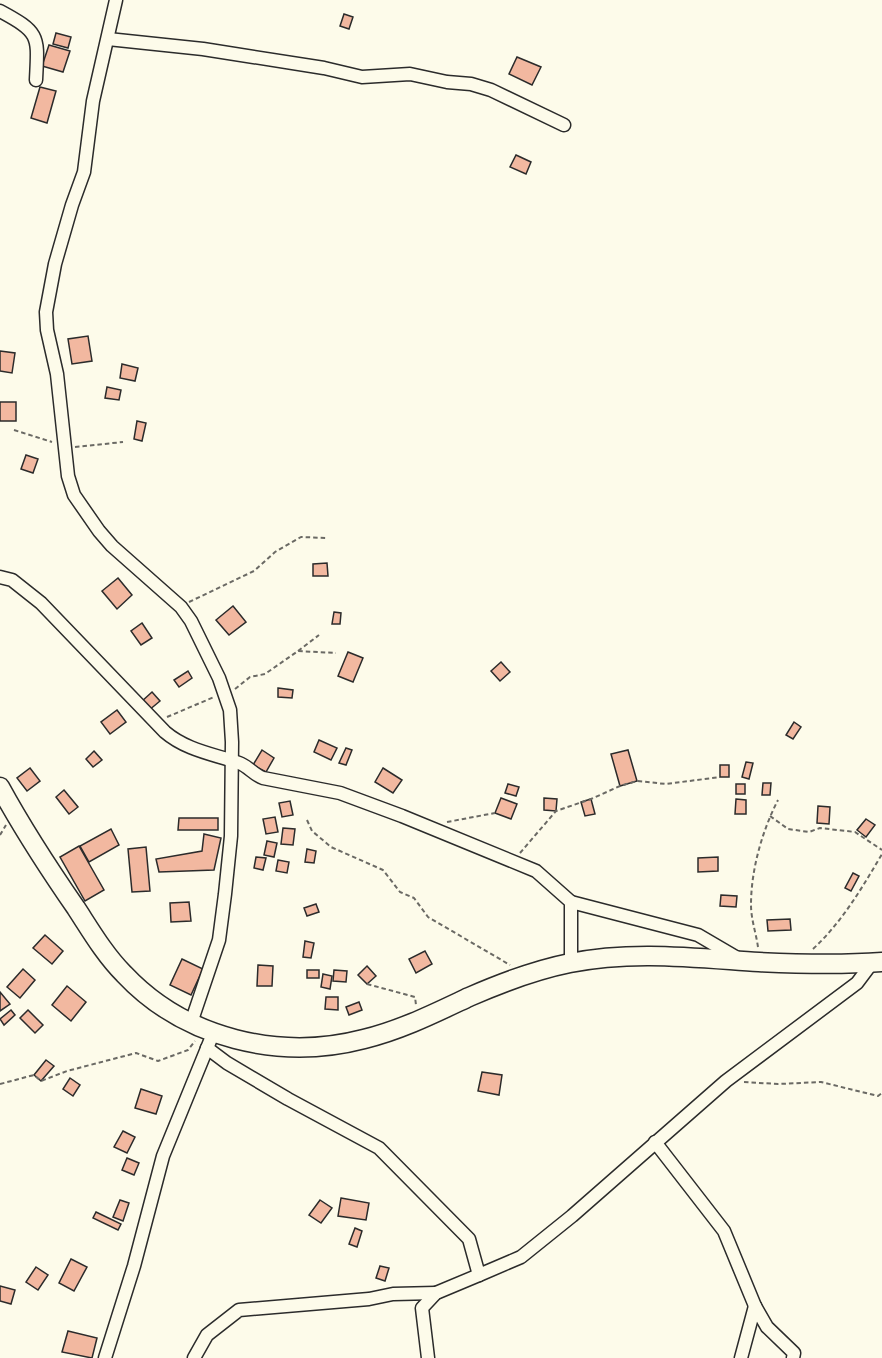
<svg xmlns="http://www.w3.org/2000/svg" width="882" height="1358" viewBox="0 0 882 1358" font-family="'DM Sans',sans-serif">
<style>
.building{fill:#f2b8a0;stroke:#2b2b2b;stroke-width:1.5}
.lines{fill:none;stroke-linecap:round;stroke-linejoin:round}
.minor-casing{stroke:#2b2b2b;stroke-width:15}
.highway-casing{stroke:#2b2b2b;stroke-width:21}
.path{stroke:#6a6964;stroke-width:2;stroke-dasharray:4.5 3;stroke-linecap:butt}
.minor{stroke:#fdfbea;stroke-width:12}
.highway{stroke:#fdfbea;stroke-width:18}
</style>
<rect width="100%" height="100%" fill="#fdfbea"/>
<g class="building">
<path d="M344,14l9,3 -4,12 -9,-3z"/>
<path d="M56,33l15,4 -3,11 -15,-4z"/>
<path d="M49,45l21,6 -7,21 -21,-6z"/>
<path d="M517,57l24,10 -9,18 -23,-11z"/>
<path d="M40,87l16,4 -9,32 -16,-5z"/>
<path d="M516,155l15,7 -5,12 -16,-7z"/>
<path d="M88,336l4,25 -20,3 -4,-25z"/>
<path d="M0,351l15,2 -3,20 -12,-2z"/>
<path d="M122,364l16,4 -3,13 -15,-3z"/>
<path d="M107,387l14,3 -2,10 -14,-2z"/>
<rect x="0" y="402" width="16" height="19"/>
<path d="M137,421l9,2 -4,18 -8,-2z"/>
<path d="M26,455l12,4 -5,14 -12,-4z"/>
<path d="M327,563l1,13h-15v-12z"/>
<path d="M118,578l14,17 -15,14 -15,-18z"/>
<path d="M233,606l13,16 -17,13 -13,-15z"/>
<path d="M334,612l7,1 -1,11h-8z"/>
<path d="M142,623l10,15 -11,7 -10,-14z"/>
<path d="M348,652l15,6 -10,24 -15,-6z"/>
<path d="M501,662l9,10 -10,9 -9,-10z"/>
<path d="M188,671l4,7 -13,9 -5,-7z"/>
<path d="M278,688l15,2 -1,8 -14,-1z"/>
<path d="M152,692l8,9 -12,10 -7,-9z"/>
<path d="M117,710l9,12 -16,12 -9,-12z"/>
<path d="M794,722l7,5 -8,12 -7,-4z"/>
<path d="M319,740l18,8 -6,12 -17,-8z"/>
<path d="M346,748l6,2 -6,15 -7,-2z"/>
<path d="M262,750l12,8 -8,14 -13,-7z"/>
<path d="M628,750l9,31 -17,5 -9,-32z"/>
<path d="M94,751l8,9 -9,7 -7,-8z"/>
<path d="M746,762l7,1 -4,16 -7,-2z"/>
<rect x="720" y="765" width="9" height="12"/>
<path d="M30,768l10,13 -13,10 -10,-13z"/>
<path d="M383,768l19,12 -9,13 -18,-11z"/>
<path d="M763,783h8l-1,12h-8z"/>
<path d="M508,784l11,3 -3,9 -11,-3z"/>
<rect x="736" y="784" width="9" height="10"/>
<path d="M64,790l14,17 -9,7 -13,-17z"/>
<path d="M501,798l16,6 -6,15 -16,-6z"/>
<path d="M544,798l13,1 -1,12 -12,-1z"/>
<path d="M591,799l4,15 -10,2 -4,-14z"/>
<path d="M736,799l10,1v14h-11z"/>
<path d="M290,801l3,14 -11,2 -3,-14z"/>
<path d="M818,806l12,1 -1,17 -12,-1z"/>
<path d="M275,817l3,15 -12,2 -3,-15z"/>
<path d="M179,818h39v12h-40z"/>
<path d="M866,819l9,6 -9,12 -9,-7z"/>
<path d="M283,828l12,1 -2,16 -12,-1z"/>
<path d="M111,829l8,16 -30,17 -9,-16z"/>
<path d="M204,834l17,4 -7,32 -55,2 -3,-13 46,-8z"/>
<path d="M267,841l10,2 -3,14 -10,-2z"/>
<path d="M79,846l25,44 -19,11 -25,-44z"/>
<path d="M146,847l4,44 -18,1 -4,-43z"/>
<path d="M307,849l9,2 -2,12 -9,-1z"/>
<path d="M256,857l10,1 -3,12 -9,-2z"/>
<path d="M718,857v14l-20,1v-14z"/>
<path d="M278,860l11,2 -2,11 -11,-2z"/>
<path d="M853,873l6,3 -8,15 -6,-3z"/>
<path d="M721,895l16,1 -1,11 -16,-1z"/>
<path d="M189,902l2,19 -20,1 -1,-19z"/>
<path d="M316,904l3,8 -12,4 -3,-8z"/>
<path d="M790,919l1,11 -23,1 -1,-11z"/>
<path d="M45,935l18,16 -11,13 -19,-16z"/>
<path d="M305,941l9,2 -3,15 -8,-1z"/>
<path d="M425,951l7,13 -16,9 -7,-14z"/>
<path d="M182,959l21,10 -12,26 -21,-10z"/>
<path d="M258,965l15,1 -1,20h-15z"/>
<path d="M367,966l9,10 -9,8 -9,-9z"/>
<path d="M23,969l12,11 -15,18 -13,-11z"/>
<rect x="307" y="970" width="12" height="8"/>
<path d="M334,970l13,1 -1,11 -13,-1z"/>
<path d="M323,974l9,2 -2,13 -9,-2z"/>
<path d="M67,986l19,16 -15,19 -19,-16z"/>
<path d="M0,992l10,12 -10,7z"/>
<path d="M326,997h12v13l-13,-1z"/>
<path d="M359,1002l3,8 -13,5 -3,-8z"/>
<path d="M11,1010l4,5 -11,10 -4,-6z"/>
<path d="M28,1010l15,15 -8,8 -15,-15z"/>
<path d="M46,1060l8,6 -13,15 -7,-6z"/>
<path d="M482,1072l20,3 -3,20 -21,-4z"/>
<path d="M70,1078l10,7 -7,11 -10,-7z"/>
<path d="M141,1089l21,7 -6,18 -21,-6z"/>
<path d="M123,1131l12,6 -8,16 -13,-6z"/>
<path d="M127,1158l12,5 -5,12 -12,-5z"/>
<path d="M341,1198l28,5 -3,17 -28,-4z"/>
<path d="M120,1200l9,3 -6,18 -10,-4z"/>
<path d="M320,1200l12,8 -11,15 -12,-8z"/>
<path d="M96,1212l25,12 -3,6 -25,-12z"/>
<path d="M355,1228l7,3 -5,16 -8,-3z"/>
<path d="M71,1259l16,8 -13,24 -15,-8z"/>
<path d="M380,1266l9,2 -4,13 -9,-3z"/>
<path d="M36,1267l12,8 -10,15 -12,-8z"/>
<path d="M0,1286l15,4 -4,14 -11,-3z"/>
<path d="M68,1331l29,7 -5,20 -30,-6z"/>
</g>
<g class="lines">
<defs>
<g id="minor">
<path d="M116,0l-23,101 -9,71 -12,33 -17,59 -9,48 1,18 10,44 11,102 6,19 25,36 13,15 69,61 10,14 28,57 11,32 2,32 -1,94 -6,58 -6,46 -28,83"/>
<path d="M0,11c41,22 38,25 36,69"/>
<path d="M108,39l95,10 121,19 38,9 48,-3 37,8 24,2 20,6 73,35"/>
<path d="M0,577l12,3 29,23 124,129c21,18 48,22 74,31 9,3 15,12 24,15l77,15 62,23 134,55 35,31v61"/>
<path d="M571,902l127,33 41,24"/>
<path d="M207,1048l20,15 61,36 91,49 90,91 10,36 42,-18 51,-41 154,-135 131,-98 15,-20"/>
<path d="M655,1142l69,89 31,75 12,21 27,26 -1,5"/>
<path d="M105,1358l29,-92 29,-110 47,-115"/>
<path d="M194,1358l13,-23 32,-25 130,-11 24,-5 43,-1"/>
<path d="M428,1358l-6,-50 14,-15 43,-18"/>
<path d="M741,1358l14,-52"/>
</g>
<path id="highway" d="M0,787c23,42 49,82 76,121 15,23 29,47 48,66 61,65 156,87 240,65 37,-9 71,-26 105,-42 32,-14 66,-27 101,-34 62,-13 127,-5 189,-1 41,2 82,3 123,0"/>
</defs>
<use href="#minor" class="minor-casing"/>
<use href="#highway" class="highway-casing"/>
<g class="path">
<path d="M14,430l38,12"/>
<path d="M75,447l48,-5"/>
<path d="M189,602l65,-31 21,-19 26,-15 26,1"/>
<path d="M298,651l21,-16"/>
<path d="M235,689l15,-12 15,-3 33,-23 38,2"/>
<path d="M167,717l47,-20"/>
<path d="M770,816l18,13 21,3 11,-4 35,4 27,18"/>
<path d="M307,820l5,11 19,16 52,23 17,22 14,6 14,19 82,48"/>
<path d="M447,822l48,-9"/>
<path d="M0,835l6,-10"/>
<path d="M520,853l36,-42 35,-12 29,-13 17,-5 29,3 54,-7"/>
<path d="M758,947c-2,-14 -7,-28 -7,-42 0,-35 11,-74 27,-105"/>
<path d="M813,949c29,-27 49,-61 69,-95"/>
<path d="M367,984l48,13 1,8"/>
<path d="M744,1082l34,2 43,-2 57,14 4,-3"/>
<path d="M0,1084l34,-9 7,6 26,-10 69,-18 22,8 30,-11 7,-9"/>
</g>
<use href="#minor" class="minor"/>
<use href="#highway" class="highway"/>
</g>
</svg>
